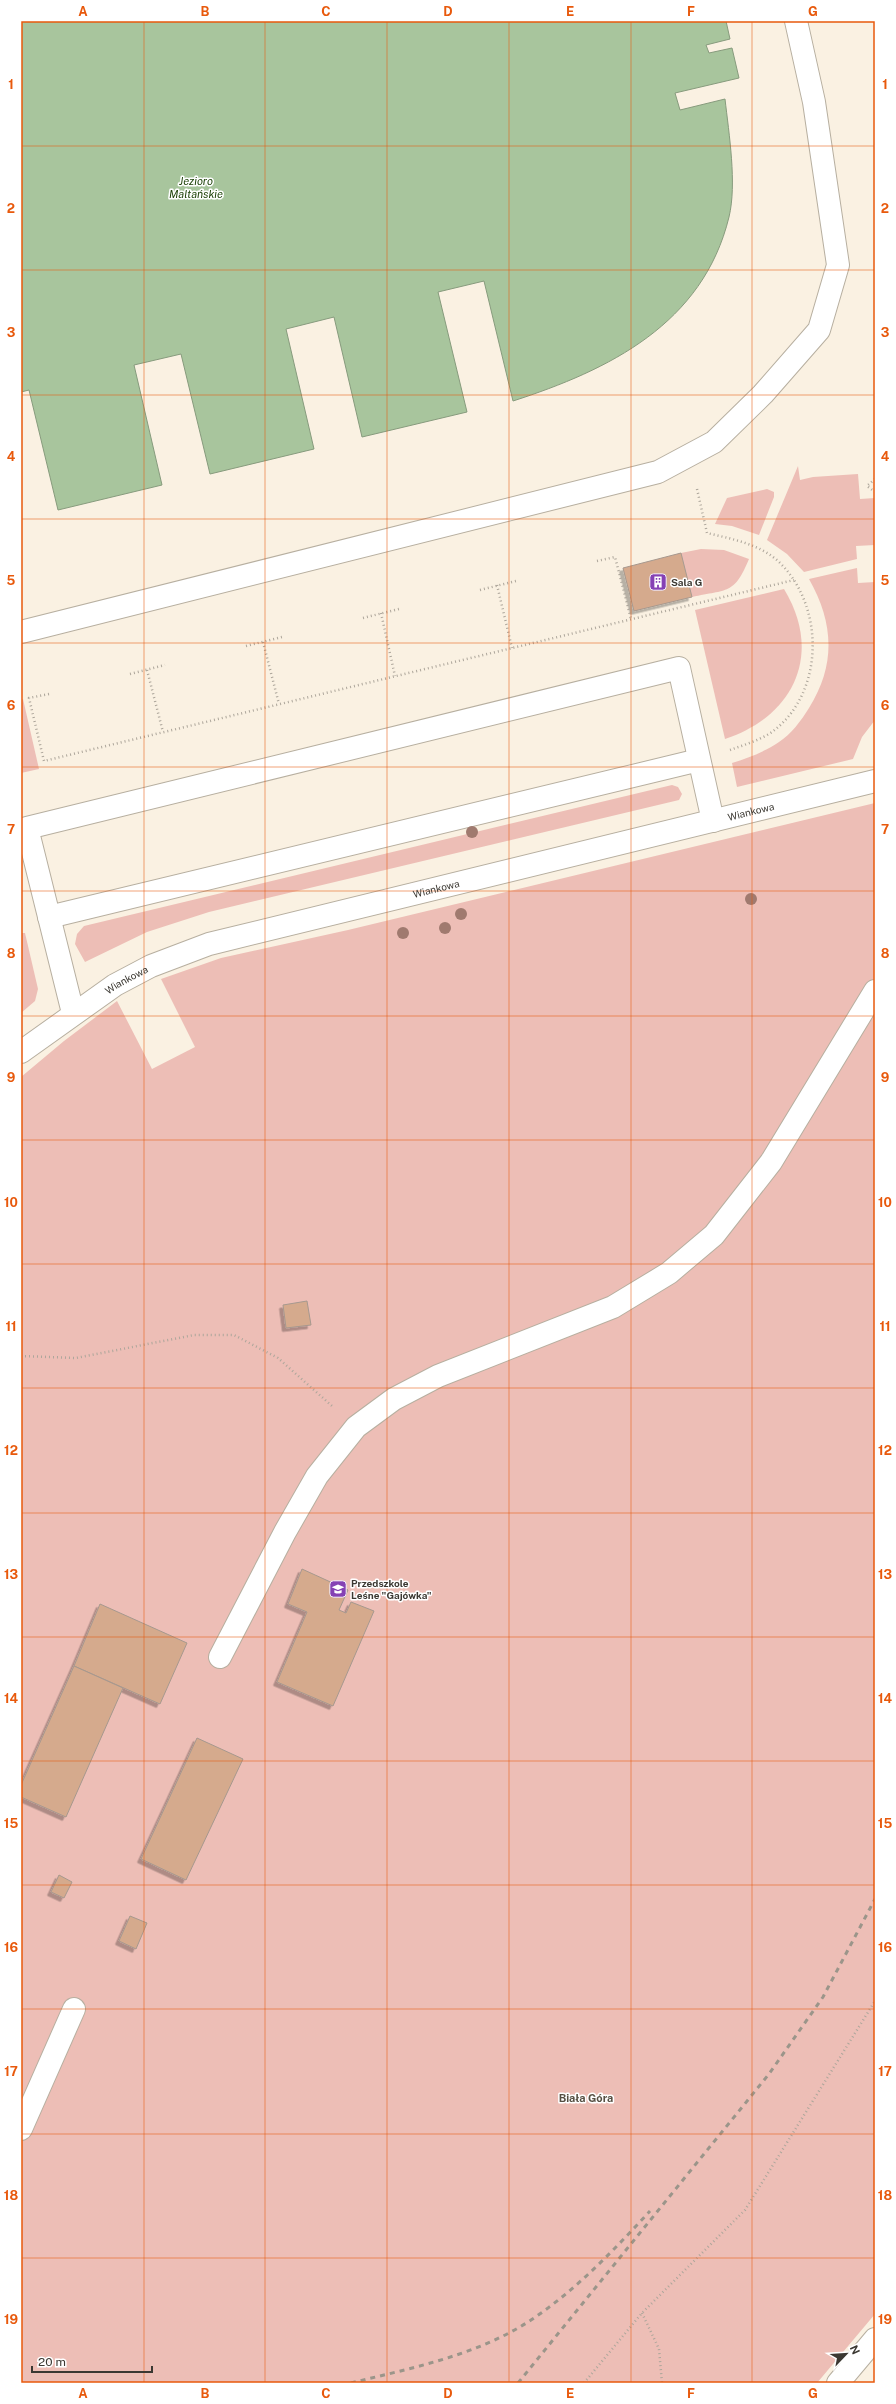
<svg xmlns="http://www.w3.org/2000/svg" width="896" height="2404" viewBox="0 0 896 2404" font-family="'Public Sans',sans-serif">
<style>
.green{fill:#edbeb6}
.water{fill:#a8c59d;stroke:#879b7d}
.building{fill:#d5aa8d;stroke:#a6988e;filter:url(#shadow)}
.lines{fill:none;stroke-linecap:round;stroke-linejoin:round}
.minor-casing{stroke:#b7afa0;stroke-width:24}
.path{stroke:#ada69b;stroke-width:2.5;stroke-dasharray:1 3;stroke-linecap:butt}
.minor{stroke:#fff;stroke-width:22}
.rail{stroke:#9b958a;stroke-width:3;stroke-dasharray:5 5;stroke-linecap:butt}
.tree{fill:#a07a6f}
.grid{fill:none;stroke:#e8590c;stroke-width:1;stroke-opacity:0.55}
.labels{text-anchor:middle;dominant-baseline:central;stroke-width:3;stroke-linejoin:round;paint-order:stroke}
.poi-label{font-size:10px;font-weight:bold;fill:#3b3832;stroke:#fff;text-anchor:start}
.street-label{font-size:10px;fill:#3b3832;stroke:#fff}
.water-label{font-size:11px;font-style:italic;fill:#1e4309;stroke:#fff}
.neighbourhood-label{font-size:11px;font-weight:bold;fill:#564f42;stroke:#fff}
.neatline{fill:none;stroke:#e8590c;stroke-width:1.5}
.grid-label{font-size:13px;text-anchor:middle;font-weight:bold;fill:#e8590c}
</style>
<defs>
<filter id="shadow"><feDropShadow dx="-3.5" dy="3.5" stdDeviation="0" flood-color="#0004"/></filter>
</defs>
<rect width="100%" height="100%" fill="#faf1e2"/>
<g class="green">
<path d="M798,466l2,14 13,-3 45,-3 2,25 15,-1v47l-19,1 1,13 -53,13 -17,-18 -20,-14z"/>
<path d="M767,489l7,3v5l-15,38 -27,-9 -17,-2 12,-26z"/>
<path d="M701,549l23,1 25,9c-15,36 -21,30 -57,38l-11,-44z"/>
<path d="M857,568l1,15 17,-1v138l-13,17 -9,22 -116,28 -5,-24c16,-5 32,-11 47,-21 12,-8 22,-21 30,-34 27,-43 25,-85 0,-129z"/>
<path d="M784,589c39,64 11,127 -59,150l-30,-129z"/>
<path d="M23,699l16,70 -18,4v-73z"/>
<path d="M672,785l6,2 4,7 -3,6 -470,112 -62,20 -62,30 -10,-18 2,-10 7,-8z"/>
<path d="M875,803v1511l-58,69h-796v-1306l43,-36 53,-40 35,68 43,-22 -34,-68 60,-21 127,-28z"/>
<path d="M21,933h4l13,56 -3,12 -14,12z"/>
</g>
<path class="water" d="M21,21h705l4,18 -24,6 3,8 23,-5 7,30 -64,15 5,17 45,-11c4,35 12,85 4,118 -26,107 -120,153 -216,184l-29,-120 -46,11 29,120 -105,25 -28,-120 -48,12 28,120 -104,25 -29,-120 -47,11 28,120 -104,25 -29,-120 -8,2z"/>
<g class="building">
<path d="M681,553l11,44 -58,14 -11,-43z"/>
<path d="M307,1301l4,24 -25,3 -3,-23z"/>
<path d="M302,1569l46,21 -9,20 7,3 5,-11 23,9 -41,95 -56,-24 30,-70 -19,-8z"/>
<path d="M100,1604l87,39 -27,61 -86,-38z"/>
<path d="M74,1666l49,22 -57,129 -45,-20v-12z"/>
<path d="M197,1738l46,21 -57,121 -45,-21z"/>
<path d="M59,1875l13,7 -8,16 -13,-6z"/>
<path d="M130,1916l17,7 -11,26 -17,-8z"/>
</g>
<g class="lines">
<defs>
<g id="minor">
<path d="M21,632l637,-160 56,-30 49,-48 56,-64 19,-65 -24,-163 -18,-81"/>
<path d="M49,917l650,-157"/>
<path d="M73,1013l-46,-185 652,-160 34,153"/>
<path id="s1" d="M21,1052l94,-67 36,-19 58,-22 666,-163"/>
<path d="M220,1657l65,-125 32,-56 39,-49 38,-28 44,-23 175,-69 56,-34 45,-38 57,-73 104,-171"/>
<path d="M21,2129l53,-120"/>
<path d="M838,2383l37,-44"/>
</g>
</defs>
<use href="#minor" class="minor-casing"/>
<g class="path">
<path d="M875,479l-8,7 8,6"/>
<path d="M697,489l10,44c25,6 53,11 72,29 46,44 46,131 -7,170 -12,8 -28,13 -42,18"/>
<path d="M597,561l18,-4 16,62"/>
<path d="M497,585l15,63"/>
<path d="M480,590l36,-9"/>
<path d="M381,613l14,63"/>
<path d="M363,618l36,-9"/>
<path d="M263,642l16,62"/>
<path d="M246,646l36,-9"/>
<path d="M147,670l16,62"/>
<path d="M130,674l35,-9"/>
<path d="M49,694l-20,4 15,63 750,-181"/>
<path d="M21,1356l55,2 118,-23h40l44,23 54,48"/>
<path d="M642,2313l17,36 3,34"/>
<path d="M584,2383l58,-70 103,-103 130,-209"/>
</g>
<use href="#minor" class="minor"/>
<g class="rail">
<path d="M351,2383c61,-15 127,-28 180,-63 45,-30 83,-70 119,-109"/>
<path d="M518,2383l251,-309 54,-77 52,-98"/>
</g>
</g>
<g class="tree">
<circle cx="472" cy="832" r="6"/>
<circle cx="751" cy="899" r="6"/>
<circle cx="461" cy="914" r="6"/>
<circle cx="445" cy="928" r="6"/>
<circle cx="403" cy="933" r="6"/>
</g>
<path class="grid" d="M144,21v2362M265,21v2362M387,21v2362M509,21v2362M631,21v2362M752,21v2362M21,146h854M21,270h854M21,395h854M21,519h854M21,643h854M21,767h854M21,891h854M21,1016h854M21,1140h854M21,1264h854M21,1388h854M21,1513h854M21,1637h854M21,1761h854M21,1885h854M21,2009h854M21,2134h854M21,2258h854"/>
<defs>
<symbol id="building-square" viewBox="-11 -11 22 22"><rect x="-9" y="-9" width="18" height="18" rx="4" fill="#8541b4" stroke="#fff"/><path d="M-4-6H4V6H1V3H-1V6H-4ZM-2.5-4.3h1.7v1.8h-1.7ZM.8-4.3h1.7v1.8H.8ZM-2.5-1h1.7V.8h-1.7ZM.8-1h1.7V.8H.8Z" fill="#fff"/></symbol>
<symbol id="school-square" viewBox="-11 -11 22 22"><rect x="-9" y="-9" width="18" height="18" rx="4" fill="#8541b4" stroke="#fff"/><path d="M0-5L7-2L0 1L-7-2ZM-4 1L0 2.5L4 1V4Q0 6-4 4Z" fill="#fff"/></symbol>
</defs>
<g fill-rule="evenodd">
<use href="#building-square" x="648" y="572" width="20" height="20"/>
<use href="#school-square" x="328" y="1579" width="20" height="20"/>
</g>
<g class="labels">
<g class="poi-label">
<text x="671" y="582">Sala G</text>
<text x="351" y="1583">Przedszkole<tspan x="351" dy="12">Leśne "Gajówka"</tspan></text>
</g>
<g class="street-label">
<text stroke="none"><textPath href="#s1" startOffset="776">Wiankowa</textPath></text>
<text stroke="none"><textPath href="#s1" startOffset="452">Wiankowa</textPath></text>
<text stroke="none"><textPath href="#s1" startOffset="128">Wiankowa</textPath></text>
</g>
<g class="water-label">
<text x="196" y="181">Jezioro<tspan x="196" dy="13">Maltańskie</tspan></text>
</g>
<g class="neighbourhood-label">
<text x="586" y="2098">Biała Góra</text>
</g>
</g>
<rect width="896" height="2404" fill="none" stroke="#ffffff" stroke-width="44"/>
<g transform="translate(846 2354) rotate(65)" stroke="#ffffff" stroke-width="3" paint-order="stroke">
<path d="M0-3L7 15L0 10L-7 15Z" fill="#3b3832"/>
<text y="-6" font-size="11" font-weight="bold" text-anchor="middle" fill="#3b3832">N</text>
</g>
<path d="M32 2366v6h120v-6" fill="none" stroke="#3b3832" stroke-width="2"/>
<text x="38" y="2366" font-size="12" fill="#3b3832" stroke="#ffffff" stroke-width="3" paint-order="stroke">20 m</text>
<rect x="22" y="22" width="852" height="2360" class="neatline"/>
<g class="grid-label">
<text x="83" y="16">A</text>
<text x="205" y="16">B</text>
<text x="326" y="16">C</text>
<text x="448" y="16">D</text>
<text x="570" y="16">E</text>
<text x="691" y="16">F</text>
<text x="813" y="16">G</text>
<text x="11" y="89">1</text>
<text x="885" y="89">1</text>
<text x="11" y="213">2</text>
<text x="885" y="213">2</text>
<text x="11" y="337">3</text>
<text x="885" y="337">3</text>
<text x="11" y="461">4</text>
<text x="885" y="461">4</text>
<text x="11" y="585">5</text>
<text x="885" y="585">5</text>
<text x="11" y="710">6</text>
<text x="885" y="710">6</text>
<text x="11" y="834">7</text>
<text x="885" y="834">7</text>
<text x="11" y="958">8</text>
<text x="885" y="958">8</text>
<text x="11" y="1082">9</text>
<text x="885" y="1082">9</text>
<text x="11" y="1207">10</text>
<text x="885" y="1207">10</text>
<text x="11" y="1331">11</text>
<text x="885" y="1331">11</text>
<text x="11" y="1455">12</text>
<text x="885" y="1455">12</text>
<text x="11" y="1579">13</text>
<text x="885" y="1579">13</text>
<text x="11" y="1703">14</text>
<text x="885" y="1703">14</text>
<text x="11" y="1828">15</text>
<text x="885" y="1828">15</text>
<text x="11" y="1952">16</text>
<text x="885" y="1952">16</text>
<text x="11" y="2076">17</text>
<text x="885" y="2076">17</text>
<text x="11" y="2200">18</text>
<text x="885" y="2200">18</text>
<text x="11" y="2324">19</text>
<text x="885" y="2324">19</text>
<text x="83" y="2398">A</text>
<text x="205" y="2398">B</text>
<text x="326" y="2398">C</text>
<text x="448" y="2398">D</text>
<text x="570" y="2398">E</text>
<text x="691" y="2398">F</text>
<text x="813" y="2398">G</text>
</g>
</svg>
